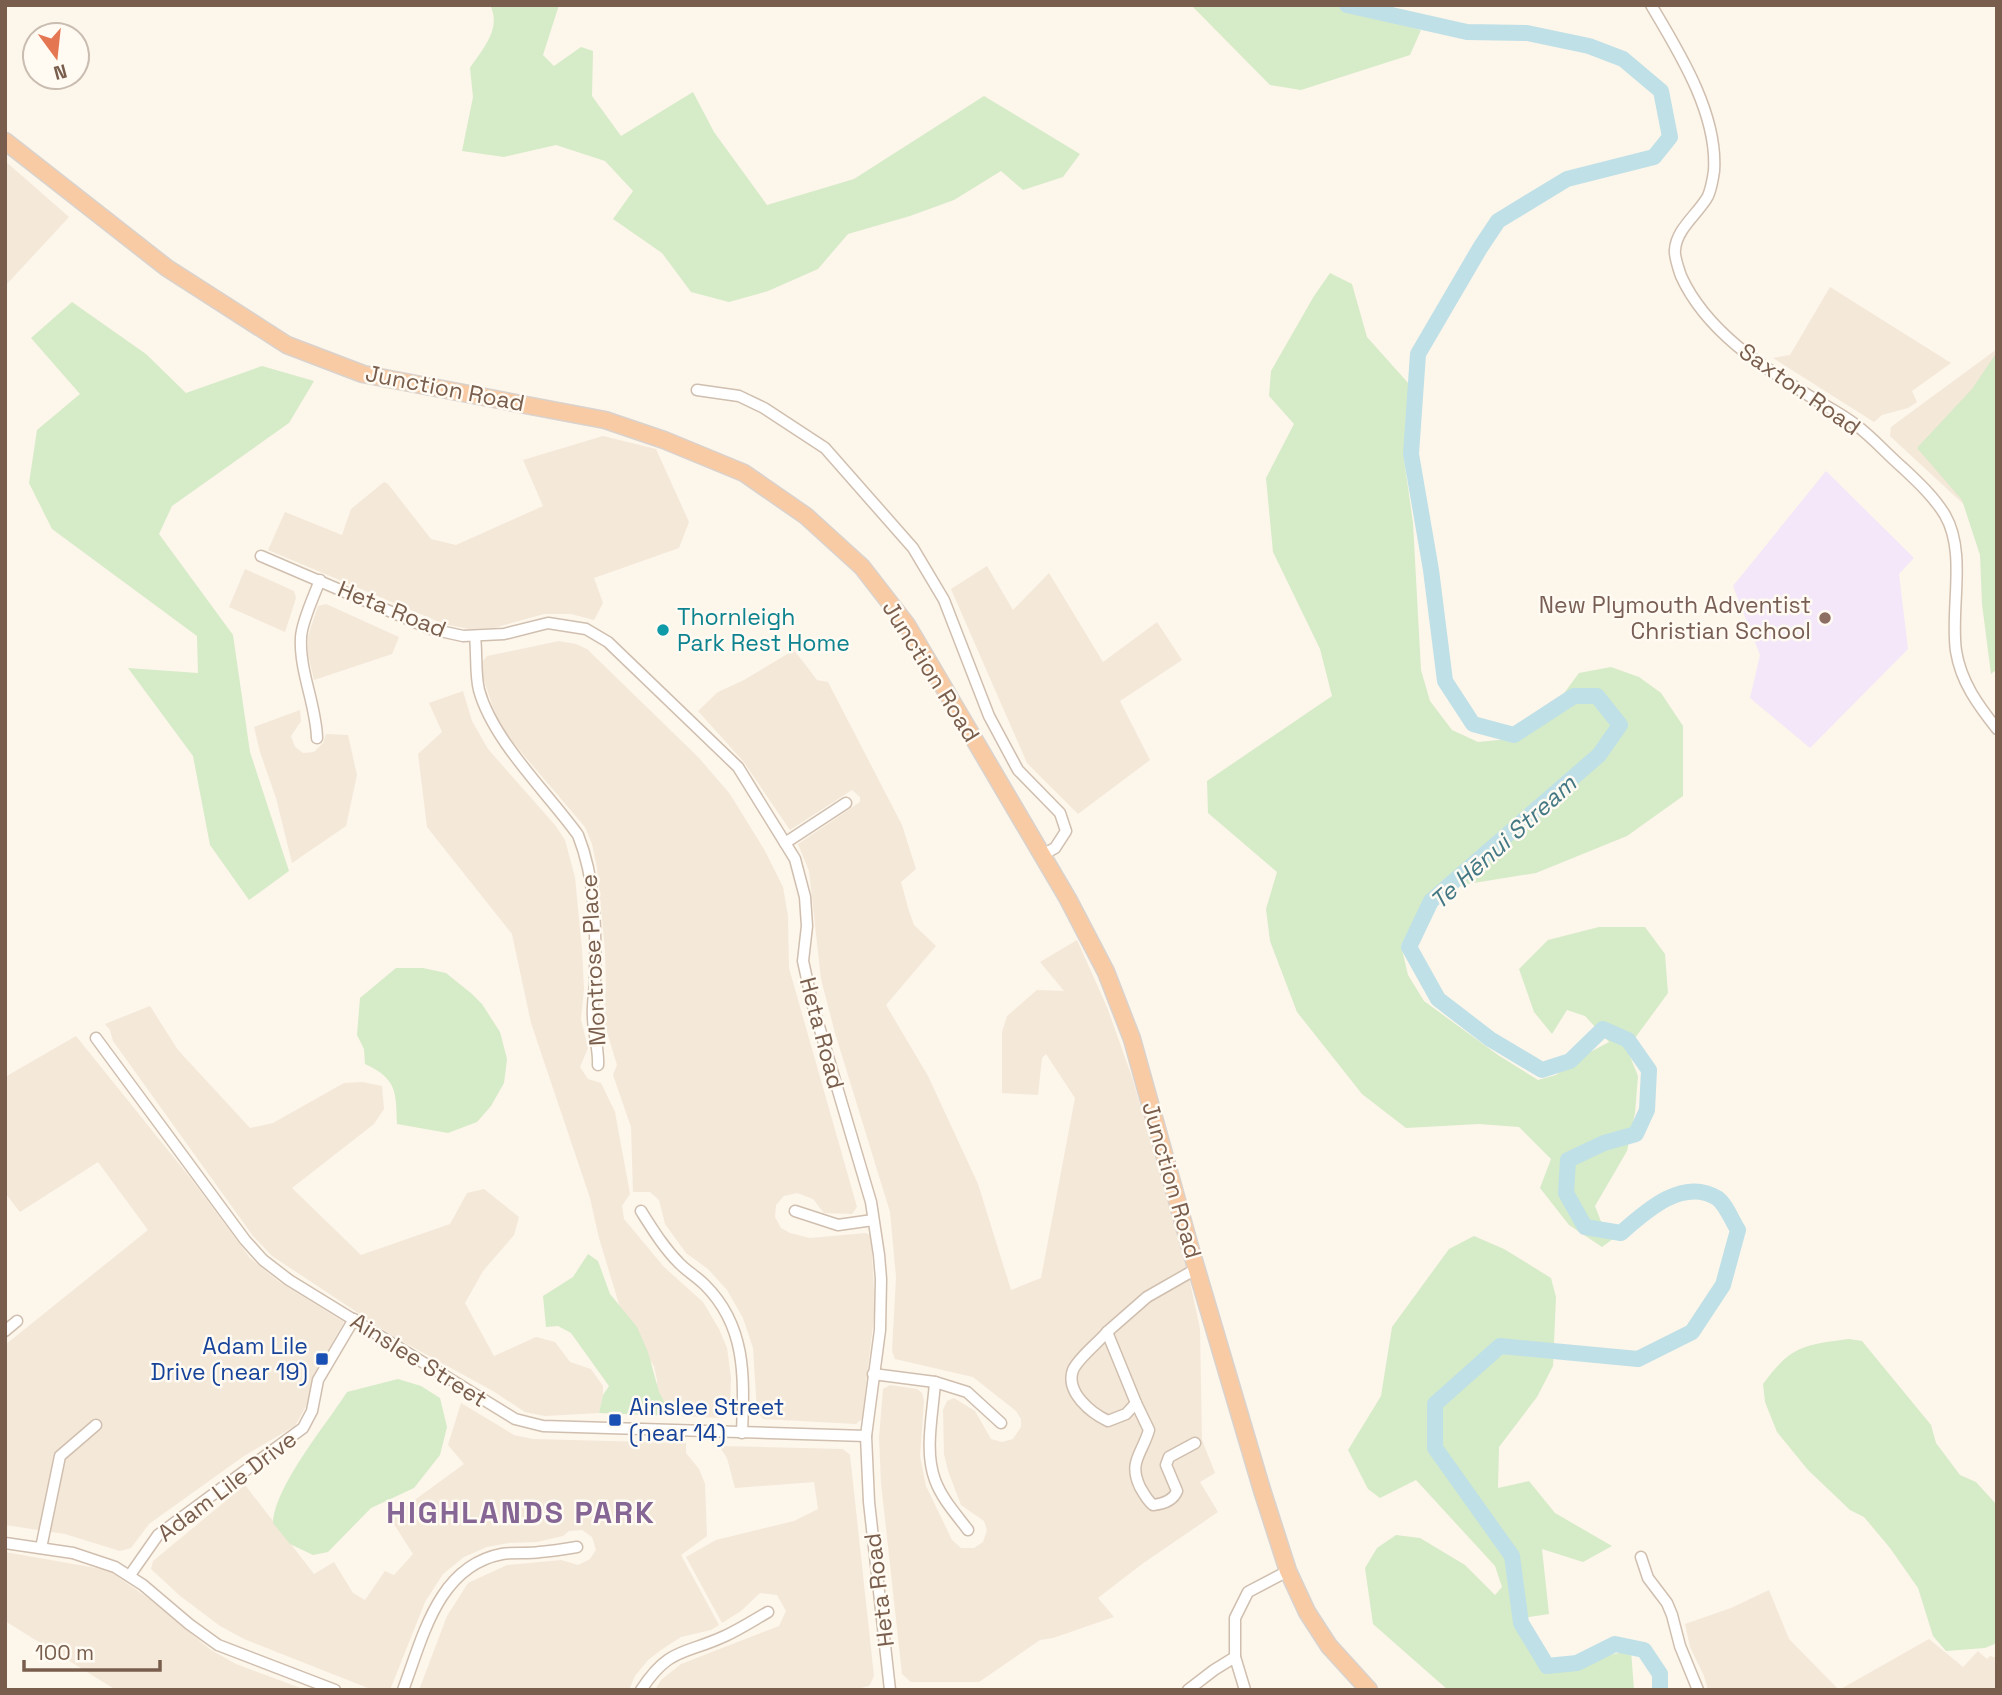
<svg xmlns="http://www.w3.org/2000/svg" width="2002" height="1695" viewBox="0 0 2002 1695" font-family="'Space Grotesk',sans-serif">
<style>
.residential{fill:#f4e8d9}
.education{fill:#f3e7f9}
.green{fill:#d6ebc8}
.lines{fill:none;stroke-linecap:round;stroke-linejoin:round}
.river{stroke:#bfe0e7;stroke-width:16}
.minor-casing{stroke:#d0bfaf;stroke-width:13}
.trunk-casing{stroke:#d9d2cd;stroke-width:19}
.minor{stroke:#fff;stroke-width:10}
.trunk{stroke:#f8cba4;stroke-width:16}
.education-dot{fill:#8d6e63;stroke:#fffaf2;stroke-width:2.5}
.culture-dot{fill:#0f9aa8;stroke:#fffaf2;stroke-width:2.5}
.transit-dot{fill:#1a4fb4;stroke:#fffaf2;stroke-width:2.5}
.labels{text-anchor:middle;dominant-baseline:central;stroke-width:5;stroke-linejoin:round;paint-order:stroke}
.street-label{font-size:23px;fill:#795e4d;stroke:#fffaf2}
.education-label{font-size:23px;fill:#785e54;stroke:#fffaf2;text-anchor:end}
.culture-label{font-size:23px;fill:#0d838f;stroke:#fffaf2;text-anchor:start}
.transit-label{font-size:23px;fill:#164399;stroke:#fffaf2;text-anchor:end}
.water-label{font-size:24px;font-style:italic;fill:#437884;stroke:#fffaf2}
.district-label{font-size:30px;font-weight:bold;letter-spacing:2px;fill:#856694;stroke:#fffaf2}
</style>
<rect width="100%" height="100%" fill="#fdf6eb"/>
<g class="residential">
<path d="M5,161l64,56 -64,69z"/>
<path d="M1830,287l121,76 -39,28 5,11 -9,6 -26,7 -8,7 -101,-64 17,-3z"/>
<path d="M1997,349v128l-26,34 -81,-75 1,-9z"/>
<path d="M603,436l53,13 33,73 -10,26 -85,30 9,25 -9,17 -23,-6h-27l-50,14 -25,1 -25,-5 -176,-74 17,-38 57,23 9,-26 33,-27 4,2 43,55 25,6 87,-39 -20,-46z"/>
<path d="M987,566l26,44 36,-37 54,89 54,-40 25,38 -62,41 30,59 -72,54 -51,-51 -76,-174z"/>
<path d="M245,569l49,22 2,7 -11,34 -56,-25z"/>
<path d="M326,604l73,33 -7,17 -78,26 -6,-25v-19l10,-30z"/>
<path d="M559,641l17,3 11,5 111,108 32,37 35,57 18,36 5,29 1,52 68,239 -5,7 -28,-1 -11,-14 -16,-6 -13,3 -8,9 -1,12 6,11 9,5 20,5 56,-5 5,3 4,72 -13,111 -6,5 -93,-5 -6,-7 -4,-64 -10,-30 -16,-28 -19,-21 -22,-16 -21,-29 -6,-24 -9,-8h-17l-2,-65 -18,-52 4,-10 -14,-46 3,-31 -1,-37 -8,-83 -5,-24 -7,-17 -76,-89 -13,-22 -13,-38 -1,-16 5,-6z"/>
<path d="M794,650l23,30 11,2 74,143 14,44 -15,13 8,29 5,14 22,21 -50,59 42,71 50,108 33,106 30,-12 34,-180 -29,-44 -4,4 -4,37 -36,-2v-61l5,-16 30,-26 27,1 -24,-29 37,-22 30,67 26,73 54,188 13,61 2,111 13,33 -15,9 18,30 -76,52 -44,34 16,19 -61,21 -13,2 -61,42h-68l-9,-8 -21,-191 -2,-45 4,-49 7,-4 27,4 5,4 2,8 -4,55 6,30 26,54 9,8h13l9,-6 4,-12 -3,-9 -23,-16 -13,-34 -4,-17 -1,-44 4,-9 7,-3 21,13 16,28 11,3 11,-3 8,-12v-8l-5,-8 -43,-34 -78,-18 -3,-8 4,-74 -6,-65 -55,-179 -14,-54 -12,-108 -11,-27 62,-42v-5l-8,-7 -62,40 -47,-69 -45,-50 20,-19 26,-12z"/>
<path d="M463,691l9,30 16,28 67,76 10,15 10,37 7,73 2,39 -3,30 7,29 -8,19 8,12 13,4 14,29 15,82 -8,12 2,13 40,48 39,35 16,27 8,19 4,29 -1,35 -8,6 -49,-2 -16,-22v-14l-3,-14 -29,-42 -26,-86 -9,-40 -59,-175 -19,-89 -85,-107 -9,-73 24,-22 -13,-29z"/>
<path d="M300,710l1,11 -10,15 4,11 8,6 11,-1 9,-9 3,-9 22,1 9,40 -11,51 -54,37 -16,-65 -16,-46 -6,-25z"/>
<path d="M150,1006l28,44 72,78 23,-5 71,-40 18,-1 20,4 2,23 -10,15 -82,64 69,67 89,-31 17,-31 17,-4 35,28 -5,18 -31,36 -18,32 29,53 42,-19 19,5 15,20 21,7 12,17v9l-4,18 -54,3 -20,-4 -32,-21 -97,-53 -124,-82 -19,-20 -140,-195 -3,-11 -5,-6z"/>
<path d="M76,1036l116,144 58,78 28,23 66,41 -24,42 -11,37 -14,25 -51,30 -95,68 -18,24 -11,3 -55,-17 -60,-9v-180l143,-115 -50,-68 -78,50 -15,-19v-116z"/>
<path d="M461,1403l53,32 19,4 153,4v10l13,16 6,15 2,52 -26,19 38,70 -8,5 -30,7 -20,13 -13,10 -13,16 -6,14h-210l28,-74 21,-33 39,-18 54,-5 17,5 12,-6 6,-9 -4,-13 -10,-7 -13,1 -6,5 -26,6 -28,1 -22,4 -23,10 -21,17 -18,28 -35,88h-17l-129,-51 -24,-13 -41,-31 -28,-26 2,-8 92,-76 69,89 20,-12 19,31 12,7 20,-29 9,4 19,-21 -23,-36 74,-54 -16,-19z"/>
<path d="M719,1446l124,3 7,6 24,221 -5,10 -17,4h-197l6,-10 20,-16 98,-38 7,-15 -9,-16 -17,-2 -19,18 -19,12 -36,-66 30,-17 78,-19 24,-12 -4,-27 -79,6 -8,-30z"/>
<path d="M5,1552l103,18 40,28 63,52 25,14 70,26h-190l-111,-69z"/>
<path d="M1769,1590l20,49 50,51 90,-51 34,28 15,-16 9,8 3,-3 7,2v32h-289l-4,-14 -14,-29 -5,-23 46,-16z"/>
</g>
<path class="education" d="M1826,471l88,87 -15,16 9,75 -98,99 -60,-50 10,-43 -27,-69z"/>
<g class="green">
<path d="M490,5h69l-16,50 11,11 27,-19 12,4 -1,45 29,40 72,-44 21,40 53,73 87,-26 130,-83 96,58 -17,23 -40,13 -22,-19 -47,29 -44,16 -62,18 -30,35 -50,22 -39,11 -38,-10 -29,-39 -49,-34 20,-28 -28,-30 -49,-16 -52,12 -42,-6 11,-54 -3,-29c13,-19 32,-40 20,-63z"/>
<path d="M1191,5h150l80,25 -11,25 -109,35 -31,-5z"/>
<path d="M1330,273l22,11 15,53 42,47 -5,75 9,64 8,147 9,31 22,29 26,12 31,-3 38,-23 32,-43 32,-6 28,10 22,16 22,33v70l-56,40 -91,37 -87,14 -30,29 -18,29 7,30 16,26 74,54 40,25 18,-5 25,-18 28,-15 -24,-26 -18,-6 -15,24 -18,-22 -15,-43 29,-29 51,-13h46l20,27 3,39 -41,56 11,27 -3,37 -8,38 -32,55 7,18 27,3 -27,20 -33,-22 -29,-37 11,-29 -32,-32 -40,-3 -73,4 -44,-34 -65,-82 -27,-71 -4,-32 11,-37 -69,-59 -1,-32 125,-85 -12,-47 -47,-97 -7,-74 28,-54 -25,-28 2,-25 43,-75z"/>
<path d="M72,302l74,52 40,39 76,-27 52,15 -25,42 -117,83 -13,28 74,101 17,117 39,119 -40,29 -39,-55 -17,-89 -65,-88 70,5 -1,-37 -145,-107 -23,-46 8,-53 43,-36 -49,-56z"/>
<path d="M1997,352v317l-6,5 -9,-70 -2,-49 -18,-55 -45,-52 55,-59z"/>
<path d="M396,968h27l23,5 26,21 10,10 18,28 7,27 -3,24 -13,23 -14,16 -29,11 -51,-9c-1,-33 0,-45 -32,-60l-1,-15 -7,-14 3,-37z"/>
<path d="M1474,1236l30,13 47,29 5,19 -3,69 -16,31 -38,50 -1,41 31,-7 26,32 57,33 -29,16 -41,-13 7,65 -26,4c5,10 11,28 19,35 23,18 64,2 89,-3l3,40h-186l-75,-66 -8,-56 12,-20 19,-13 24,3 45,27 30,30 7,-8 -7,-21 -79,-86 -36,18 -12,-9 -20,-39 33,-54 11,-69 57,-78z"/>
<path d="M588,1254l10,7 12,33 27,33 11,25 11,40 13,24 -73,-3 4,-18 6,-9 -38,-53 -13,-7 -12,1 -3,-31 30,-19z"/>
<path d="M1849,1339l13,2 69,84 5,18 24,32 16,7 21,23v138l-12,5 -39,3 -13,-15 -15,-48 -28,-40 -26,-31 -14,-7 -42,-40 -31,-38 -12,-30 -2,-18c28,-38 40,-39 86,-45z"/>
<path d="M398,1379l23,7 19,12 7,29 -7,28 -26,33 -43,20 -43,44 -15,3 -23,-11 -17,-21c2,-37 53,-98 74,-131z"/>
</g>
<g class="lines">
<path class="river" d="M1347,5l120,27 60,1 62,13 34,13 38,32 9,46 -16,20 -87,22 -69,42 -18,27 -62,106 -7,100 20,116 14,111 28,43 41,11 60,-39h23l23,29 -21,30 -168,146 -22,46 29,52 52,40 52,31 28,-9 33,-32 25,11 21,30 -2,40 -11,24 -32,9 -36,17 -2,33 19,34 36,6c25,-22 62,-56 96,-35 9,6 15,23 21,32l-15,55 -31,47 -54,27 -138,-13 -65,58v44l77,108 9,67 26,43 30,-3 38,-19 29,6 16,24v16"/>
<defs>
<g id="minor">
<path d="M1651,5c28,47 67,109 63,166 -1,7 -3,18 -6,25 -9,17 -32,33 -33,54 -1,6 4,20 6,26 25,55 80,90 130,121 15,9 31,17 45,28 16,12 31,29 47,43 15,14 31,29 42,47 22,38 5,94 11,136 5,31 22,54 41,78"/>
<path d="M697,390l42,6 25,12 61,40 88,100 31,52 45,116 29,54 42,43 6,18 -11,17 -13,7"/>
<path d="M261,556l170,73 32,7 41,-2 44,-11 38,6 22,13 130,125 57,92 10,38 2,29 -4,35 10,45 58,196 8,53 2,24 -1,51 -14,106 3,66 21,188"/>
<path d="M475,636c2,17 0,38 4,54 14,51 68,102 99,145 18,45 18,95 17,144 0,12 -3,25 -2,38 0,16 6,31 5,48"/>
<path d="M317,738c-1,-34 -18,-67 -16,-101 1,-16 13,-41 19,-57"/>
<path d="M785,843l61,-40"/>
<path d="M96,1038l149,202 18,20 26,20 226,139 28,7 323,10"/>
<path d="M641,1211c12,19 23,37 39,53 7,7 17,13 25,21 42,42 39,93 37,148"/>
<path d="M795,1211l43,14 35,-5"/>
<path d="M5,1331l12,-10"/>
<path d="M1107,1332c-8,10 -29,26 -34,38 -8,22 18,43 35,51l18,-7 10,-11"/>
<path d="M873,1374l62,8 32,10 34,31"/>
<path d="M935,1382c-2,31 -11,69 0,98 7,19 21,34 33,50"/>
<path d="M1195,1443l-26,14 -3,8 11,26c-4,10 -14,13 -24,14 -6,-5 -9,-11 -13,-18 -12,-25 2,-33 9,-57l-13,-27 -29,-71 40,-35 49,-28"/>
<path d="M5,1543l68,10 42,14 28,18 46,39 29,21 117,45"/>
<path d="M41,1548l19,-92 36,-31"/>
<path d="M1641,1557l7,21 19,25 5,12 8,31 18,44"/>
<path d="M130,1575l28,-40 145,-107 9,-17 6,-31 36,-61"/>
<path d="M403,1690c20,-53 35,-124 99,-136 12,-2 26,0 38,-2 12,-1 25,-3 37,-5"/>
<path d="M641,1690c28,-43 43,-35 84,-54 15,-7 29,-16 43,-24"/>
<path d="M1188,1690l26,-20 21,-13"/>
<path d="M1245,1690l-10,-33v-39l13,-26 40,-21"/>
</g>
<path id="trunk" d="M5,141l162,127 120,77 76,29 242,46 59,20 80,33 62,43 56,51 45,58 161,274 38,73 26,67 58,208 72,243 26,81 19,41 22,34 40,44"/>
</defs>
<use href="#minor" class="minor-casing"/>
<use href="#trunk" class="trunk-casing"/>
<use href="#minor" class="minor"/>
<use href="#trunk" class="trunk"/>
</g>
<circle class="education-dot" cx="1825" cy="618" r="7"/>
<circle class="culture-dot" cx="663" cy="630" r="7"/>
<g class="transit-dot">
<rect x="315" y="1352" width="14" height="14" rx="3.5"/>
<rect x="608" y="1413" width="14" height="14" rx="3.5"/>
</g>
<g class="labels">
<g class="street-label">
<text transform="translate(445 388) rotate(11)">Junction Road</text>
<text transform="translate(1800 389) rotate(35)">Saxton Road</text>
<text transform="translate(392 609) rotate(22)">Heta Road</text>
<text transform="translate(931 671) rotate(58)">Junction Road</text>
<text transform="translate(593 960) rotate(-93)">Montrose Place</text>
<text transform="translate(822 1033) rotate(75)">Heta Road</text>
<text transform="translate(1172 1180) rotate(74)">Junction Road</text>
<text transform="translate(419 1360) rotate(32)">Ainslee Street</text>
<text transform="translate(227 1486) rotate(-37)">Adam Lile Drive</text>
<text transform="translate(879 1590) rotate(-97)">Heta Road</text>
</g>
<g class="education-label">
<text x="1811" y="605">New Plymouth Adventist<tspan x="1811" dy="26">Christian School</tspan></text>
</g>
<g class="culture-label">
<text x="677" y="617">Thornleigh<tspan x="677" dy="26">Park Rest Home</tspan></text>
</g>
<g class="transit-label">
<text x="308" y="1346">Adam Lile<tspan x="308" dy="26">Drive (near 19)</tspan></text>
<text x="629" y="1407" text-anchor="start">Ainslee Street<tspan x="629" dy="26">(near 14)</tspan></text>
</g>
<g class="water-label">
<text transform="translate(1503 842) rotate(-42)">Te Hēnui Stream</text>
</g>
<g class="district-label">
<text x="521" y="1512">HIGHLANDS PARK</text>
</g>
</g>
<rect width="2002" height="1695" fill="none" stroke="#795e4d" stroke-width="14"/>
<g transform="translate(56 56) rotate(165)"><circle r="33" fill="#fffaf2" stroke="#c9bcb0" stroke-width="2"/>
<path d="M0-5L12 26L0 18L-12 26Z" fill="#e57652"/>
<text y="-10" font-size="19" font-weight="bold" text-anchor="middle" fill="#795e4d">N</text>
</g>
<path d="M24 1660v10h136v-10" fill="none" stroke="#795e4d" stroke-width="3.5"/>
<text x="35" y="1660" font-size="21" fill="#795e4d" stroke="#fffaf2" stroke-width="5" paint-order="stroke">100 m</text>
</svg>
